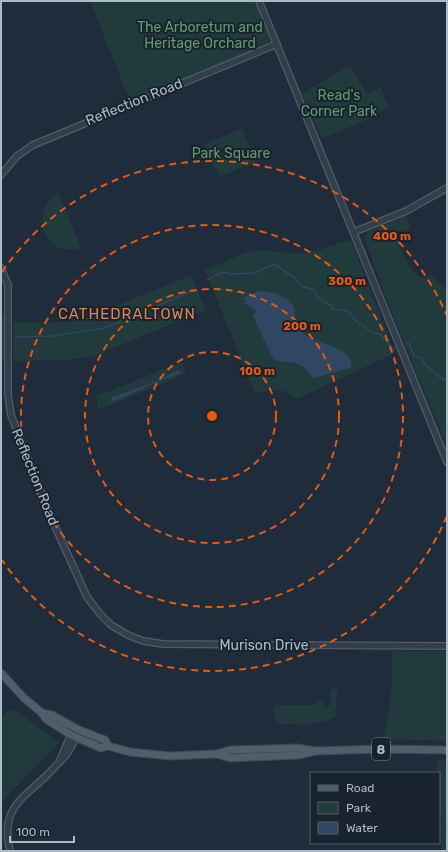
<svg xmlns="http://www.w3.org/2000/svg" width="448" height="852" viewBox="0 0 448 852" font-family="Rubik,sans-serif">
<style>
.green{fill:#213a3c}
.water{fill:#2f4762}
.lines{fill:none;stroke-linecap:round;stroke-linejoin:round}
.stream{stroke:#2f4762;stroke-width:1.5}
.tertiary-casing{stroke:#505c68;stroke-width:8}
.primary-casing{stroke:#3c4754;stroke-width:9}
.tertiary{stroke:#333e4b;stroke-width:5.5}
.primary{stroke:#505d6b;stroke-width:7}
.ring{fill:none;stroke:#e8590c;stroke-width:2;stroke-dasharray:7 5}
.labels{text-anchor:middle;dominant-baseline:central;stroke-width:4;stroke-linejoin:round;paint-order:stroke}
.shield{fill:#18232f;stroke:#808c99;stroke-width:1}
.shield-label{font-size:13px;font-weight:bold;fill:#adb9c7}
.park-label{font-size:14px;fill:#629a6c;stroke:#18232f}
.street-label{font-size:14px;fill:#adb9c7;stroke:#18232f}
.neighbourhood-label{font-size:15px;letter-spacing:1px;fill:#de8752;stroke:#18232f}
.centre{fill:#e8590c;stroke:#18232f;stroke-width:2}
.ring-label{font-size:12px;text-anchor:middle;font-weight:bold;fill:#e8590c;stroke:#18232f;stroke-width:4;stroke-linejoin:round;paint-order:stroke}
</style>
<rect width="100%" height="100%" fill="#1f2c3b"/>
<g class="green">
<path d="M90,1h165l16,41 -141,59z"/>
<path d="M350,65l17,30 14,-8 8,20 -25,14 -38,16h-5l-19,-43z"/>
<path d="M242,128l14,34 -37,15 -14,-33z"/>
<path d="M58,192l23,56c-37,11 -53,-33 -23,-56z"/>
<path d="M403,217l4,1 4,9 -4,5 -7,-2 -4,2c0,10 15,43 25,46l11,-3c7,4 6,12 15,14v157l-54,-130 -29,-79 5,-6z"/>
<path d="M348,240l4,2 43,111 -98,46c-14,-12 -26,-10 -42,-5l-50,-124 40,-17 14,-3 41,4 20,-4z"/>
<path d="M191,275l15,35 -112,46 -26,4 -55,1 1,-39h50l23,-4z"/>
<path d="M1,315l8,1 -1,45h-7z"/>
<path d="M181,362l5,12 -88,36 -1,-14z"/>
<path d="M392,651h55v90l-63,-2 8,-54z"/>
<path d="M331,689h6l-1,27 -11,6 -15,1 -1,2 -32,-1v-2l-2,-1 -1,-16h42v-4h8v6l6,-1z"/>
<path d="M13,709l46,33 -58,60v-85z"/>
<path d="M437,759l10,2v90h-5z"/>
</g>
<g class="water">
<path d="M259,291c11,0 31,5 35,17 2,10 0,18 9,25 14,13 41,10 49,30l-2,5 -36,10c-7,-3 -5,-10 -16,-14 -8,-4 -17,0 -25,-5l-20,-43 4,-5 -13,-8 2,-2 -3,-3z"/>
<path d="M179,370l1,4 -16,5 -52,23 -1,-4 43,-16z"/>
</g>
<g class="lines">
<g class="stream">
<path d="M207,280l16,-8 7,2 25,-1 19,-9 20,13 7,9 13,4 5,9 11,6 3,4 15,2 8,10 16,11 9,3 11,13 3,1"/>
<path d="M15,337l37,-1 53,-8 87,-37"/>
<path d="M406,344l3,-1 5,13 8,2 3,6 18,16 4,-1"/>
</g>
<defs>
<g id="tertiary">
<path d="M259,1l188,461"/>
<path d="M1,175l16,-19 16,-11 244,-101"/>
<path d="M354,232l52,-21 41,-23"/>
<path d="M1,268l7,17v110l3,20 42,107 34,75 13,17 11,11 17,10 15,6 20,3 284,2"/>
<path d="M60,760l12,-28"/>
<path d="M10,851c-10,-42 11,-51 35,-74 7,-7 15,-15 21,-22 6,-7 9,-17 13,-25"/>
</g>
<g id="primary">
<path d="M1,673l23,25 18,15 4,6 25,16 30,13 7,-2 22,6 40,4 46,-2 14,-4 68,-2 17,3"/>
<path d="M42,713l10,2 27,15 26,10 3,6"/>
<path d="M216,754l14,4 69,-3 16,-4 66,-2 66,1"/>
</g>
</defs>
<use href="#tertiary" class="tertiary-casing"/>
<use href="#primary" class="primary-casing"/>
<use href="#tertiary" class="tertiary"/>
<use href="#primary" class="primary"/>
</g>
<g class="ring">
<circle cx="212" cy="416" r="64"/>
<circle cx="212" cy="416" r="127"/>
<circle cx="212" cy="416" r="191"/>
<path d="M447 516A255 255 0 0 1 2 560M2 272A255 255 0 0 1 447 316"/>
</g>
<g class="labels">
<rect class="shield" x="372" y="738" width="18" height="22" rx="3"/>
<g class="shield-label">
<text x="381" y="749">8</text>
</g>
<g class="park-label">
<text x="200" y="27">The Arboretum and<tspan x="200" dy="16">Heritage Orchard</tspan></text>
<text x="339" y="95">Read's<tspan x="339" dy="16">Corner Park</tspan></text>
<text x="231" y="153">Park Square</text>
</g>
<g class="street-label">
<text transform="translate(134 102) rotate(-22)">Reflection Road</text>
<text transform="translate(35 477) rotate(68)">Reflection Road</text>
<text x="264" y="645">Murison Drive</text>
</g>
<g class="neighbourhood-label">
<text x="127" y="314">CATHEDRALTOWN</text>
</g>
</g>
<circle cx="212" cy="416" r="6" class="centre"/>
<g class="ring-label">
<text x="392" y="240">400 m</text>
<text x="347" y="285">300 m</text>
<text x="302" y="330">200 m</text>
<text x="257" y="375">100 m</text>
</g>
<rect width="448" height="852" fill="none" stroke="#adb9c7" stroke-width="4"/>
<rect x="310" y="772" width="130" height="72" fill="#18232f" stroke="#545f6c"/>
<rect x="318" y="785" width="20" height="6" fill="#505d6b" stroke="#545f6c"/>
<text x="346" y="792" font-size="12" fill="#adb9c7">Road</text>
<rect x="318" y="802" width="20" height="12" fill="#213a3c" stroke="#545f6c"/>
<text x="346" y="812" font-size="12" fill="#adb9c7">Park</text>
<rect x="318" y="822" width="20" height="12" fill="#2f4762" stroke="#545f6c"/>
<text x="346" y="832" font-size="12" fill="#adb9c7">Water</text>
<path d="M10 836v6h64v-6" fill="none" stroke="#adb9c7" stroke-width="2"/>
<text x="16" y="836" font-size="12" fill="#adb9c7" stroke="#18232f" stroke-width="3" paint-order="stroke">100 m</text>
</svg>
